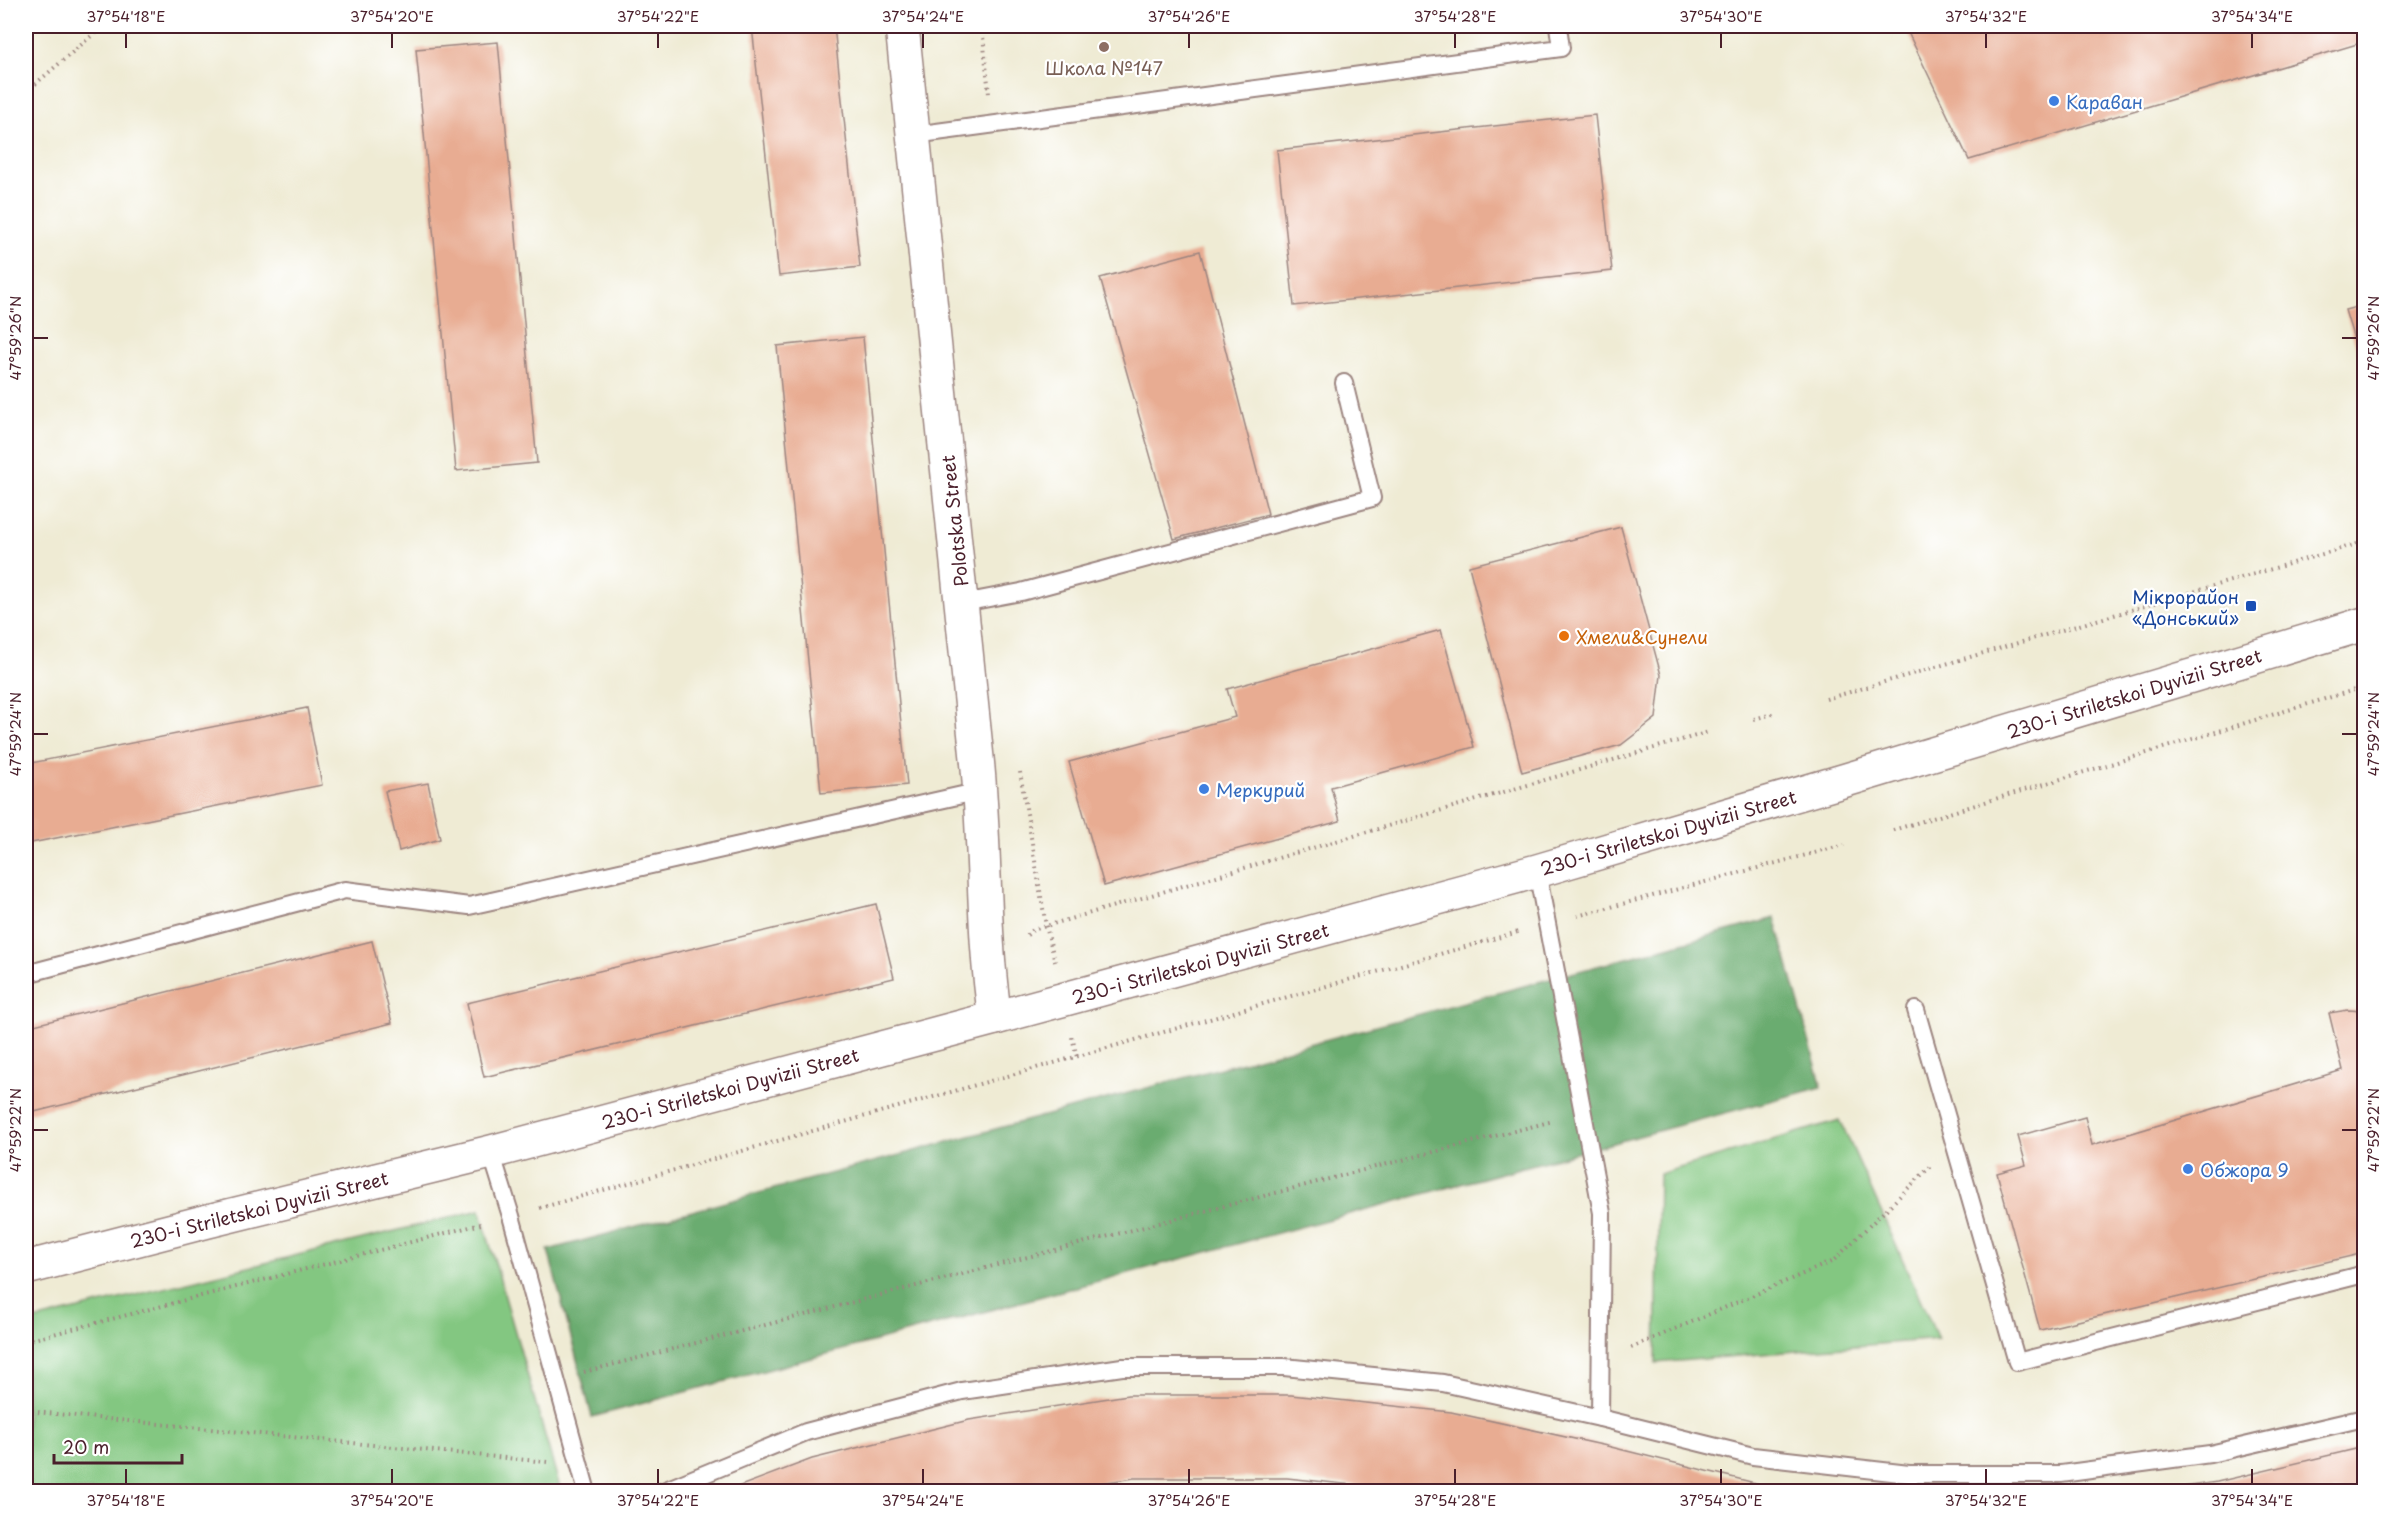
<svg xmlns="http://www.w3.org/2000/svg" width="2390" height="1517" viewBox="0 0 2390 1517" font-family="'Playpen Sans',sans-serif">
<style>
.green{fill:#83c781;stroke:#667356;stroke-width:1.5}
.forest{fill:#6aac6f;stroke:#5a664d;stroke-width:1.5}
.building{fill:#e8ac92}
.lines{fill:none;stroke-linecap:round;stroke-linejoin:round}
.lane-casing{stroke:#9c8580;stroke-width:20}
.secondary-casing{stroke:#9c8580;stroke-width:36}
.path{stroke:#9c8580;stroke-width:4;stroke-dasharray:1.5 4.5;stroke-linecap:butt}
.lane{stroke:#fff;stroke-width:16}
.secondary{stroke:#fff;stroke-width:33}
.ticks{fill:none;stroke:#4a1f2b;stroke-width:2}
.education-dot{fill:#8d6e63;stroke:#fff;stroke-width:2}
.shop-dot{fill:#3f7fe0;stroke:#fff;stroke-width:2}
.transit-dot{fill:#1a4fb4;stroke:#fff;stroke-width:2}
.food-dot{fill:#e8710a;stroke:#fff;stroke-width:2}
.labels{text-anchor:middle;dominant-baseline:central;stroke-width:4.5;stroke-linejoin:round;paint-order:stroke}
.education-label{font-size:18px;fill:#785e54;stroke:#fff}
.shop-label{font-size:18px;fill:#366cbe;stroke:#fff;text-anchor:start}
.street-label{font-size:18px;fill:#4a1f2b;stroke:#fff}
.transit-label{font-size:18px;fill:#164399;stroke:#fff;text-anchor:end}
.food-label{font-size:18px;fill:#c56008;stroke:#fff;text-anchor:start}
.neatline{fill:none;stroke:#4a1f2b;stroke-width:2}
.ticks-label{font-size:15px;text-anchor:middle;fill:#4a1f2b}
</style>
<rect width="100%" height="100%" fill="#fff"/>
<filter id="ink" filterUnits="userSpaceOnUse"><feTurbulence type="fractalNoise" baseFrequency=".0167" numOctaves="2"/><feDisplacementMap in="SourceGraphic" scale="12" xChannelSelector="R" yChannelSelector="G"/><feConvolveMatrix kernelMatrix="1 2 1 2 8 2 1 2 1" color-interpolation-filters="sRGB"/></filter>
<filter id="wash" filterUnits="userSpaceOnUse"><feTurbulence type="fractalNoise" baseFrequency=".008" numOctaves="4" result="noise"/><feDisplacementMap in="SourceGraphic" scale="24" xChannelSelector="R" yChannelSelector="G"/><feGaussianBlur stdDeviation="1.35" result="paint"/><feColorMatrix in="noise" values="0 0 0 0 0 0 0 0 0 0 0 0 0 0 0 0 0 1.4 0 .05"/><feComposite in="paint" operator="in"/></filter>
<g filter="url(#wash)">
<rect width="100%" height="100%" fill="#efebd4"/>
<g class="green">
<path d="M1840,1120l98,219 -282,24 3,-189z"/>
<path d="M480,1210l81,281h-535v-169z"/>
</g>
<path class="forest" d="M1775,918l47,169 -1230,330 -44,-167z"/>
<g id="blocks">
<g class="building">
<path d="M752,26h82l26,241 -81,9z"/>
<path d="M1905,26h459v16l-395,118z"/>
<path d="M498,42l39,421 -81,8 -40,-422z"/>
<path d="M1595,115l17,156 -318,35 -17,-156z"/>
<path d="M1200,251l68,263 -94,25 -74,-261z"/>
<path d="M2364,305v67l-19,-62z"/>
<path d="M863,337l44,448 -86,8 -44,-447z"/>
<path d="M1621,527l40,148 -5,43 -35,27 -99,27 -53,-206z"/>
<path d="M1441,630l33,117 -143,40 9,34 -236,65 -35,-124 166,-45 -8,-28z"/>
<path d="M307,708l15,77 -296,59v-80z"/>
<path d="M428,783l12,56 -41,12 -14,-60z"/>
<path d="M876,904l18,74 -410,99 -17,-74z"/>
<path d="M372,941l20,82 -366,91v-87z"/>
<path d="M2348,1010l16,1v242l-324,77 -43,-157 29,-8 -8,-29 67,-19 7,28 251,-75 -14,-57z"/>
<path d="M1128,1395h163l160,17 156,34 152,38 57,7h-405l-124,-13h-153l-88,13h-319l85,-32 157,-39z"/>
<path d="M2364,1447v44h-209l62,-9z"/>
</g>
</g>
</g>
<g filter="url(#ink)">
<use href="#blocks" fill-opacity="0" stroke="#9c8580" stroke-width="1.5"/>
<g class="lines">
<defs>
<g id="lane">
<path d="M914,135l647,-87 -3,-22"/>
<path d="M963,603l58,-11 351,-94 -28,-115"/>
<path d="M1537,871l65,342 -2,205"/>
<path d="M26,974l319,-84 124,16 511,-115"/>
<path d="M1916,1010l101,352 347,-88"/>
<path d="M491,1152l20,64 76,276"/>
<path d="M661,1492l145,-60 156,-41 160,-24h162l159,16 157,35 153,38 156,18h152l149,-20 154,-36"/>
</g>
<g id="secondary">
<path d="M902,26c27,244 52,488 75,732 9,87 5,174 18,260"/>
<path d="M26,1268l182,-47 283,-69 504,-134 542,-147 309,-91 518,-156"/>
</g>
</defs>
<use href="#lane" class="lane-casing"/>
<use href="#secondary" class="secondary-casing"/>
<g class="path">
<path d="M982,26l7,68"/>
<path d="M26,92l77,-66"/>
<path d="M1826,699l538,-157"/>
<path d="M1754,719l22,-6"/>
<path d="M1020,772l26,154 9,36"/>
<path d="M1893,830l471,-143"/>
<path d="M1577,916l267,-71"/>
<path d="M1027,935l6,-5 13,-4 663,-194"/>
<path d="M1072,1037l5,20"/>
<path d="M540,1208l978,-276"/>
<path d="M26,1341l455,-117"/>
<path d="M1631,1348l202,-87 97,-94"/>
<path d="M584,1372l969,-251"/>
<path d="M26,1411l521,51"/>
</g>
<use href="#lane" class="lane"/>
<use href="#secondary" class="secondary"/>
</g>
</g>
<path class="ticks" d="M126,33v15M392,33v15M658,33v15M923,33v15M1189,33v15M1455,33v15M1721,33v15M1986,33v15M2252,33v15M33,338h15M2342,338h15M33,734h15M2342,734h15M33,1130h15M2342,1130h15M126,1469v15M392,1469v15M658,1469v15M923,1469v15M1189,1469v15M1455,1469v15M1721,1469v15M1986,1469v15M2252,1469v15"/>
<circle class="education-dot" cx="1104" cy="47" r="6"/>
<g class="shop-dot">
<circle cx="2054" cy="101" r="6"/>
<circle cx="1204" cy="789" r="6"/>
<circle cx="2188" cy="1169" r="6"/>
</g>
<rect class="transit-dot" x="2245" y="600" width="12" height="12" rx="3"/>
<circle class="food-dot" cx="1564" cy="636" r="6"/>
<g class="labels">
<g class="education-label">
<text x="1104" y="67">Школа №147</text>
</g>
<g class="shop-label">
<text x="2066" y="101">Караван</text>
<text x="1216" y="789">Меркурий</text>
<text x="2200" y="1169">Обжора 9</text>
</g>
<g class="street-label">
<text transform="translate(954 521) rotate(-96)">Polotska Street</text>
<text transform="translate(2134 693) rotate(-17)">230-i Striletskoi Dyvizii Street</text>
<text transform="translate(1668 832) rotate(-16)">230-i Striletskoi Dyvizii Street</text>
<text transform="translate(1200 963) rotate(-15)">230-i Striletskoi Dyvizii Street</text>
<text transform="translate(730 1088) rotate(-15)">230-i Striletskoi Dyvizii Street</text>
<text transform="translate(259 1209) rotate(-14)">230-i Striletskoi Dyvizii Street</text>
</g>
<g class="transit-label">
<text x="2239" y="596">Мікрорайон<tspan x="2239" dy="21">«Донський»</tspan></text>
</g>
<g class="food-label">
<text x="1576" y="636">Хмели&amp;Сунели</text>
</g>
</g>
<rect width="2390" height="1517" fill="none" stroke="#fff" stroke-width="66"/>
<path d="M54 1454v9h128v-9" fill="none" stroke="#4a1f2b" stroke-width="3"/>
<text x="63" y="1454" font-size="18" fill="#4a1f2b" stroke="#ffffff" stroke-width="4.5" paint-order="stroke">20 m</text>
<rect x="33" y="33" width="2324" height="1451" class="neatline"/>
<g class="ticks-label">
<text x="126" y="22">37°54'18"E</text>
<text x="392" y="22">37°54'20"E</text>
<text x="658" y="22">37°54'22"E</text>
<text x="923" y="22">37°54'24"E</text>
<text x="1189" y="22">37°54'26"E</text>
<text x="1455" y="22">37°54'28"E</text>
<text x="1721" y="22">37°54'30"E</text>
<text x="1986" y="22">37°54'32"E</text>
<text x="2252" y="22">37°54'34"E</text>
<text transform="translate(16 338) rotate(-90)" y="5">47°59'26"N</text>
<text transform="translate(2374 338) rotate(-90)" y="5">47°59'26"N</text>
<text transform="translate(16 734) rotate(-90)" y="5">47°59'24"N</text>
<text transform="translate(2374 734) rotate(-90)" y="5">47°59'24"N</text>
<text transform="translate(16 1130) rotate(-90)" y="5">47°59'22"N</text>
<text transform="translate(2374 1130) rotate(-90)" y="5">47°59'22"N</text>
<text x="126" y="1506">37°54'18"E</text>
<text x="392" y="1506">37°54'20"E</text>
<text x="658" y="1506">37°54'22"E</text>
<text x="923" y="1506">37°54'24"E</text>
<text x="1189" y="1506">37°54'26"E</text>
<text x="1455" y="1506">37°54'28"E</text>
<text x="1721" y="1506">37°54'30"E</text>
<text x="1986" y="1506">37°54'32"E</text>
<text x="2252" y="1506">37°54'34"E</text>
</g>
</svg>
